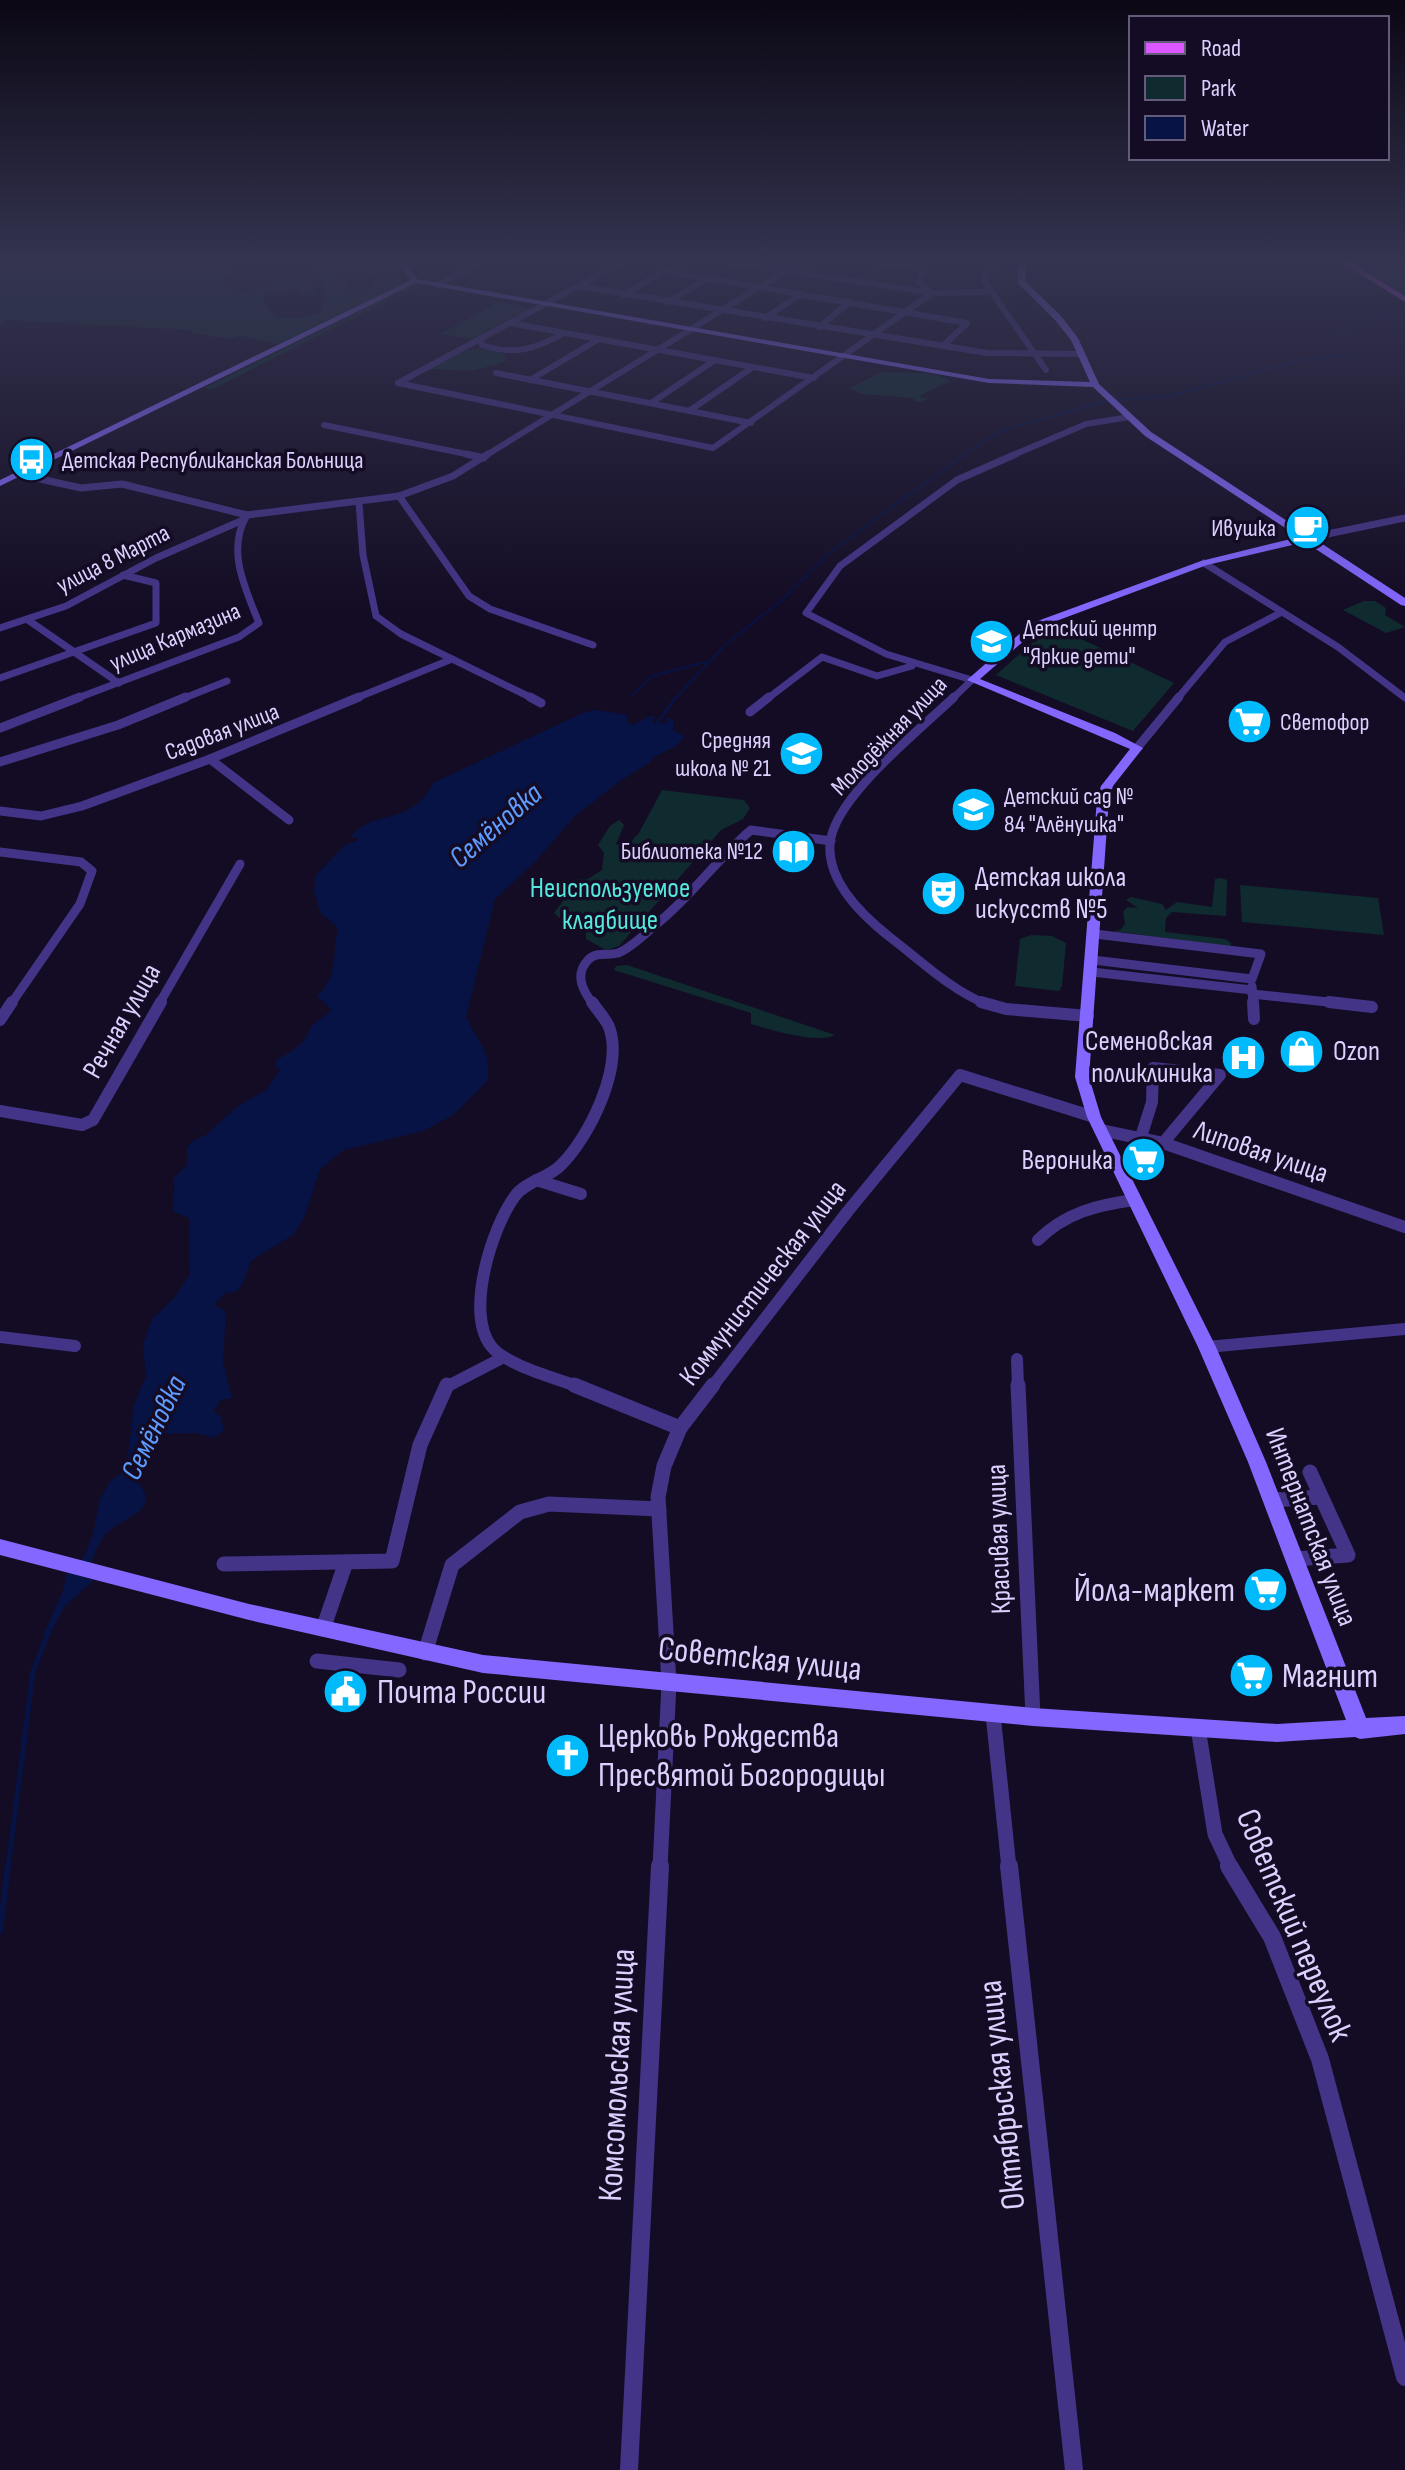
<svg xmlns="http://www.w3.org/2000/svg" width="1405" height="2470" viewBox="0 0 1405 2470" font-family="'Sofia Sans Condensed',sans-serif">
<style>
.green{fill:#0f2b2f}
.water{fill:#061344}
.lines{fill:none;stroke-linecap:round;stroke-linejoin:round}
.stream-far3{stroke:#061344;stroke-width:2}
.stream-far2{stroke:#061344;stroke-width:3}
.stream-far1{stroke:#061344;stroke-width:5}
.stream{stroke:#061344;stroke-width:6}
.street-far5{stroke:#443487;stroke-width:6}
.street-far4{stroke:#443487;stroke-width:7}
.street-far3{stroke:#443487;stroke-width:9}
.street-far2{stroke:#443487;stroke-width:12}
.street-far1{stroke:#443487;stroke-width:15}
.street{stroke:#443487;stroke-width:18}
.secondary{fill:#8367ff;fill-rule:evenodd}
.primary{fill:#db57ff;fill-rule:evenodd}
.labels{text-anchor:middle;dominant-baseline:central;stroke-width:7;stroke-linejoin:round;paint-order:stroke}
.far-poi-label{font-size:24px;fill:#ddd0ff;stroke:#140c24;text-anchor:start}
.far-street-label{font-size:24px;fill:#ddd0ff;stroke:#140c24}
.poi-label{font-size:28px;fill:#ddd0ff;stroke:#140c24;text-anchor:start}
.park-label{font-size:28px;fill:#53e8db;stroke:#140c24}
.street-label{font-size:28px;fill:#ddd0ff;stroke:#140c24}
.water-label{font-size:30px;font-style:italic;fill:#5e9bff;stroke:#140c24}
.near-poi-label{font-size:34px;fill:#ddd0ff;stroke:#140c24;text-anchor:start}
.near-street-label{font-size:34px;fill:#ddd0ff;stroke:#140c24}
</style>
<rect width="100%" height="100%" fill="#140c24"/>
<g class="green">
<path d="M0,262h241l-15,6 8,5 -14,10c28,20 56,-9 87,-4l10,15 -17,2 -2,-6 -34,3c0,33 32,25 55,21l7,-21 -11,-28 7,-2 65,-1 9,11 -28,3 -5,-7 -24,3 12,18 24,-3 -5,-8 29,-3 5,7 -126,61 -38,-8 -10,3 -38,-6v-3l-186,-10 -6,4z"/>
<path d="M1354,262h51v32z"/>
<path d="M409,287l4,1 -200,101 -9,-1z"/>
<path d="M500,302l30,6 -59,31 -31,-5z"/>
<path d="M482,349l23,5v8l-34,9 -40,-2 35,-19z"/>
<path d="M881,372c22,2 49,-3 69,9l-29,14 -1,3 9,1 -11,3 -6,-4 -50,-4 -12,-6z"/>
<path d="M1364,601h11l11,7 -1,7 20,12 -19,6 -43,-23z"/>
<path d="M1052,625l122,58 -41,48 -137,-56z"/>
<path d="M662,790l82,10 6,8 -7,11 -22,11 -102,116 -13,4 -20,-11v-8l-6,-9 -17,-1 -9,-8 16,-21 5,-12 13,-1 14,-9 2,-17 -6,-8 12,-19 9,-6 5,5 -8,19 10,3 13,-14z"/>
<path d="M1221,878l6,2 -1,36 -54,-4 -6,6 -1,14 60,7 6,4 -1,4 -117,-16 7,-1 5,-6 -2,-12 4,-5 11,1 -12,-8 5,-3 31,7 4,6 11,-8 35,5 3,-28z"/>
<path d="M1240,885l138,13 6,37 -142,-13z"/>
<path d="M1031,935l21,1 14,7 -4,43 -3,5 -44,-5 5,-47z"/>
<path d="M627,965l208,70c-18,9 -64,-5 -84,-11v-11l-137,-43 2,-4z"/>
</g>
<path class="water" d="M596,710l31,5v7l5,3 19,-9 6,1 -5,3 4,4 12,-1 -2,-5 7,1 1,12 11,5 -9,10 -22,11 -5,6 -29,18 -45,35 -39,45 -41,38 -29,117c11,26 25,33 22,64l-35,35 -30,16 -79,19 -24,19 -16,49 -10,16 -43,27 -8,22 -7,9 -11,1 -11,12 12,6 -3,50 9,37 -11,2 -7,11 7,6 3,13 -10,8 -17,-5 -33,1 -7,-7 -6,4 3,10 -13,22 -3,19c25,32 -19,34 -34,54 -9,12 -12,28 -20,41l10,3 -29,26 -16,30h-6l20,-46 4,-17 5,1 13,-19 8,-21 7,-35 10,-17 12,-10 6,-16 6,-51 12,-29 -3,-32 9,-25 23,-22 15,-23 -1,-56 -15,-6c-2,-12 2,-21 -1,-33l14,-14v-17l5,-7 14,-6 31,-28 29,-17 14,-20 -4,-3v-7c14,-7 32,-18 35,-34l21,-16 -15,-14c20,-15 16,-45 21,-68l-18,-16 -6,-22 2,-15 29,-30 12,-4v-4h-7c26,-30 62,-10 83,-54l152,-71z"/>
<g class="lines">
<g class="stream-far3">
<path d="M631,696l21,-20 54,-14"/>
<path d="M675,699l49,-53 59,-47 47,-47 151,-109 25,-14 101,-28 64,-5 129,-36 52,-5 4,-3 -19,-18 52,-20 16,1"/>
</g>
<path class="stream-far2" d="M656,725l20,-28"/>
<g class="stream-far1">
<path d="M149,1440l11,-17"/>
<path d="M8,1868l25,-197 16,-40"/>
</g>
<path class="stream" d="M0,1931l8,-65"/>
<g class="street-far5">
<path d="M731,262l201,31 58,-1"/>
<path d="M876,262l47,7"/>
<path d="M992,262l-8,19 62,89"/>
<path d="M437,285l40,-21 -11,-2"/>
<path d="M578,286l409,67 94,1"/>
<path d="M623,295l41,-24 303,52 -23,22"/>
<path d="M667,302l40,-23"/>
<path d="M765,318l36,-24"/>
<path d="M510,323l304,55"/>
<path d="M819,327l31,-25"/>
<path d="M481,339l1,6c31,11 54,4 82,-12"/>
<path d="M496,373l255,50"/>
<path d="M530,380l69,-41"/>
<path d="M398,383l315,65 219,-155 -14,-11 9,-20"/>
<path d="M398,383l225,-121"/>
<path d="M651,403l64,-43"/>
<path d="M689,411l64,-44"/>
<path d="M324,425l152,31"/>
<path d="M485,456l315,-194"/>
<path d="M1011,456l75,-32 43,-7"/>
</g>
<g class="street-far4">
<path d="M466,454l18,4"/>
<path d="M18,474l63,14 41,-4 125,31 152,-19 54,-20 35,-22"/>
<path d="M399,496l70,100 21,13 103,36"/>
<path d="M359,503l4,52 13,61 25,18 133,65"/>
<path d="M1308,538l97,-20"/>
<path d="M1204,563l134,84 67,51"/>
<path d="M28,620l91,63"/>
<path d="M0,628l66,-22 90,-48 87,-38"/>
<path d="M0,678l156,-55v-40l-33,-8"/>
<path d="M972,680l-86,-26 -80,-41 34,-47 117,-86 59,-26"/>
<path d="M75,699l164,-62 20,-14c-14,-35 -33,-73 -12,-108"/>
<path d="M182,699l45,-18"/>
<path d="M354,699l98,-40"/>
<path d="M767,699l55,-42 55,19 35,-10"/>
<path d="M952,699l20,-19"/>
<path d="M1177,699l48,-57 57,-30"/>
</g>
<g class="street-far3">
<path d="M530,697l11,6"/>
<path d="M954,697c-34,33 -121,101 -124,147 -3,39 34,73 61,94 30,23 60,52 95,66"/>
<path d="M750,712l19,-15"/>
<path d="M0,728l80,-31"/>
<path d="M1137,748l42,-51"/>
<path d="M210,759l79,61"/>
<path d="M0,762l118,-37 68,-28"/>
<path d="M0,811l41,5 41,-10 128,-47 149,-62"/>
<path d="M0,852l81,10 11,9 -12,33 -69,100"/>
<path d="M1093,960l159,19 9,-25 -166,-20"/>
<path d="M1092,972l160,18"/>
<path d="M1252,986l1,18"/>
<path d="M1252,994l95,10"/>
<path d="M159,1004l81,-140"/>
<path d="M593,1004c-10,-13 -19,-29 -5,-44 9,-9 19,-4 30,-7 11,-4 26,-18 35,-26 37,-29 63,-67 98,-97l80,11"/>
</g>
<g class="street-far2">
<path d="M981,1002l25,7 82,7"/>
<path d="M1253,1002l1,17"/>
<path d="M1329,1002l43,5"/>
<path d="M0,1020l12,-18"/>
<path d="M0,1111l82,14 11,-5 68,-118"/>
<path d="M1100,1130l63,13 242,84"/>
<path d="M1141,1137l11,-35 1,-34 67,7 -57,68"/>
<path d="M536,1180l45,14"/>
<path d="M1038,1240c27,-27 59,-35 96,-40"/>
<path d="M0,1337l75,9"/>
<path d="M1207,1347l198,-18"/>
<path d="M1017,1359l1,28"/>
<path d="M446,1387l58,-30"/>
<path d="M579,1387c-23,-9 -74,-22 -88,-41 -26,-34 1,-119 24,-150 10,-14 33,-18 45,-30 29,-28 64,-99 49,-139 -3,-8 -12,-17 -17,-25"/>
<path d="M712,1387l136,-176 112,-136 134,42"/>
</g>
<g class="street-far1">
<path d="M574,1385l106,43"/>
<path d="M1018,1385l15,332"/>
<path d="M1272,1500l49,-3"/>
<path d="M1295,1559l53,-4 -38,-83"/>
<path d="M224,1564l168,-3 28,-116 27,-60"/>
<path d="M323,1629l23,-67"/>
<path d="M425,1653l27,-88 68,-53 29,-8 110,5"/>
<path d="M317,1661l82,9"/>
<path d="M993,1714l16,154"/>
<path d="M1198,1728l17,106 16,34"/>
<path d="M660,1868l9,-185 -11,-186 6,-31 16,-38 33,-43"/>
</g>
<g class="street">
<path d="M1009,1866l65,604"/>
<path d="M1229,1866l43,71 48,122 85,318"/>
<path d="M629,2470l31,-604"/>
</g>
<path class="secondary" d="M397,262h7l13,17 572,100 101,3 -19,-42 -16,-20 -37,-37 -1,-12 4,-9h7l-3,9 1,11 35,34 17,22 21,46 52,48 254,166v8l-4,-1 -96,-63 -98,23 -167,62 -60,52 135,54 28,15 -30,38 -4,13 -20,278 12,40 115,230 50,115 100,256 39,-2v18l-45,5 -5,-2 -78,5 -244,-16 -550,-53 -234,-53 -249,-65v-16l249,65 234,51 550,53 244,16 69,-4 -98,-258 -50,-115 -111,-230 -12,-40 22,-278 4,-13 29,-37 -163,-69 65,-57 169,-62 98,-24 -154,-101 -52,-49 -104,-4 -573,-100 -416,203v-6l411,-200z"/>
<path class="primary" d="M1341,262h9l55,34v6z"/>
</g>
<linearGradient id="sky" x2="0" y2="1"><stop stop-color="#0b0714"/><stop offset="0.43" stop-color="#343450"/><stop offset="1" stop-color="#343450" stop-opacity="0"/></linearGradient>
<rect width="1405" height="608" fill="url(#sky)"/>
<defs>
<symbol id="bus-disc" viewBox="-11 -11 22 22"><circle r="9.5" fill="#00bafb" stroke="#140c24"/><path d="M-5-6H5V4H4V6H2V4H-2V6H-4V4H-5ZM-3.5-4V0h7V-4ZM-3.5 1.2v1.5H-2V1.2ZM2 1.2v1.5H3.5V1.2Z" fill="#fff"/></symbol>
<symbol id="cafe-disc" viewBox="-11 -11 22 22"><circle r="9.5" fill="#00bafb" stroke="#140c24"/><path d="M-5.5-4.5H6V0H3Q3 3.5 0 3.5H-2.5Q-5.5 3.5-5.5 0ZM3-3.2v2h1.7v-2ZM-6 4.5H4V6H-6Z" fill="#fff"/></symbol>
<symbol id="school-disc" viewBox="-11 -11 22 22"><circle r="9.5" fill="#00bafb" stroke="#140c24"/><path d="M0-5L7-2L0 1L-7-2ZM-4 1L0 2.5L4 1V4Q0 6-4 4Z" fill="#fff"/></symbol>
<symbol id="supermarket-disc" viewBox="-11 -11 22 22"><circle r="9.5" fill="#00bafb" stroke="#140c24"/><path d="M-6-5.5h2.5l.6 2H6L4.5 2H-2.5L-4.4-4H-6ZM-1.5 3.2a1.3 1.3 0 1 0 .1 0ZM3 3.2a1.3 1.3 0 1 0 .1 0Z" fill="#fff"/></symbol>
<symbol id="library-disc" viewBox="-11 -11 22 22"><circle r="9.5" fill="#00bafb" stroke="#140c24"/><path d="M-6-4Q-3-5.5-.7-3.5V5Q-3 3-6 4ZM6-4Q3-5.5 .7-3.5V5Q3 3 6 4Z" fill="#fff"/></symbol>
<symbol id="theatre-disc" viewBox="-11 -11 22 22"><circle r="9.5" fill="#00bafb" stroke="#140c24"/><path d="M-5-5.5Q0-4 5-5.5V0Q5 5 0 6Q-5 5-5 0ZM-3.3-2.5H-1v1.5H-3.3ZM1-2.5H3.3v1.5H1ZM-2.8 1Q0 5.5 2.8 1Z" fill="#fff"/></symbol>
<symbol id="shop-disc" viewBox="-11 -11 22 22"><circle r="9.5" fill="#00bafb" stroke="#140c24"/><path d="M-5-2.5h2.3a2.7 3.5 0 0 1 5.4 0H5L5.5 6h-11ZM-1.5-2.5h3a1.5 2.3 0 0 0-3 0Z" fill="#fff"/></symbol>
<symbol id="hospital-disc" viewBox="-11 -11 22 22"><circle r="9.5" fill="#00bafb" stroke="#140c24"/><path d="M-5-5h3v3.5h4V-5h3V5h-3V1.5h-4V5h-3Z" fill="#fff"/></symbol>
<symbol id="civic-disc" viewBox="-11 -11 22 22"><circle r="9.5" fill="#00bafb" stroke="#140c24"/><path d="M-.6-6.5H3V-4.5H.6V-3L4-1V1h2V6H-6V1h2V-1L-.6-3ZM-1.2 2.5V6h2.4V2.5Z" fill="#fff"/></symbol>
<symbol id="church-disc" viewBox="-11 -11 22 22"><circle r="9.5" fill="#00bafb" stroke="#140c24"/><path d="M-1.2-6h2.4v3.5h3.3v2.4h-3.3V6h-2.4V-.1h-3.3v-2.4h3.3Z" fill="#fff"/></symbol>
</defs>
<g fill-rule="evenodd">
<use href="#bus-disc" x="6" y="434" width="51" height="51"/>
<use href="#cafe-disc" x="1282" y="502" width="51" height="51"/>
<use href="#school-disc" x="966" y="616" width="51" height="51"/>
<use href="#supermarket-disc" x="1224" y="696" width="51" height="51"/>
<use href="#school-disc" x="776" y="728" width="51" height="51"/>
<use href="#school-disc" x="948" y="784" width="51" height="51"/>
<use href="#library-disc" x="768" y="826" width="51" height="51"/>
<use href="#theatre-disc" x="918" y="868" width="51" height="51"/>
<use href="#shop-disc" x="1276" y="1026" width="51" height="51"/>
<use href="#hospital-disc" x="1218" y="1032" width="51" height="51"/>
<use href="#supermarket-disc" x="1118" y="1134" width="51" height="51"/>
<use href="#supermarket-disc" x="1240" y="1564" width="51" height="51"/>
<use href="#supermarket-disc" x="1226" y="1650" width="51" height="51"/>
<use href="#civic-disc" x="320" y="1666" width="51" height="51"/>
<use href="#church-disc" x="542" y="1730" width="51" height="51"/>
</g>
<g class="labels">
<g class="far-poi-label">
<text x="62" y="460">Детская Республиканская Больница</text>
<text x="1276" y="528" text-anchor="end">Ивушка</text>
<text x="1023" y="628">Детский центр<tspan x="1023" dy="28">"Яркие дети"</tspan></text>
<text x="1280" y="722">Светофор</text>
<text x="771" y="740" text-anchor="end">Средняя<tspan x="771" dy="28">школа № 21</tspan></text>
<text x="1004" y="796">Детский сад №<tspan x="1004" dy="28">84 "Алёнушка"</tspan></text>
<text x="763" y="851" text-anchor="end">Библиотека №12</text>
</g>
<g class="far-street-label">
<text transform="translate(113 559) rotate(-27)">улица 8 Марта</text>
<text transform="translate(175 637) rotate(-23)">улица Кармазина</text>
<text transform="translate(222 732) rotate(-21)">Садовая улица</text>
<text transform="translate(889 736) rotate(-46)">Молодёжная улица</text>
</g>
<g class="poi-label">
<text x="975" y="877">Детская школа<tspan x="975" dy="32">искусств №5</tspan></text>
<text x="1213" y="1041" text-anchor="end">Семеновская<tspan x="1213" dy="32">поликлиника</tspan></text>
<text x="1333" y="1051">Ozon</text>
<text x="1113" y="1160" text-anchor="end">Вероника</text>
</g>
<g class="park-label">
<text x="610" y="888">Неиспользуемое<tspan x="610" dy="32">кладбище</tspan></text>
</g>
<g class="street-label">
<text transform="translate(122 1021) rotate(-60)">Речная улица</text>
<text transform="translate(1261 1152) rotate(19)">Липовая улица</text>
<text transform="translate(763 1283) rotate(-52)">Коммунистическая улица</text>
<text transform="translate(1311 1527) rotate(69)">Интернатская улица</text>
<text transform="translate(999 1539) rotate(-92)">Красивая улица</text>
</g>
<g class="water-label">
<text transform="translate(496 826) rotate(-41)">Семёновка</text>
<text transform="translate(154 1428) rotate(-64)">Семёновка</text>
</g>
<g class="near-poi-label">
<text x="1235" y="1590" text-anchor="end">Йола-маркет</text>
<text x="1282" y="1676">Магнит</text>
<text x="377" y="1692">Почта России</text>
<text x="598" y="1736">Церковь Рождества<tspan x="598" dy="39">Пресвятой Богородицы</tspan></text>
</g>
<g class="near-street-label">
<text transform="translate(760 1659) rotate(6)">Советская улица</text>
<text transform="translate(1294 1925) rotate(67)">Советский переулок</text>
<text transform="translate(617 2075) rotate(-87)">Комсомольская улица</text>
<text transform="translate(1002 2095) rotate(-96)">Октябрьская улица</text>
</g>
</g>
<rect x="1129" y="16" width="260" height="144" fill="#140c24" stroke="#645a7c" stroke-width="2"/>
<rect x="1145" y="42" width="40" height="12" fill="#db57ff" stroke="#645a7c" stroke-width="2"/>
<text x="1201" y="56" font-size="24" fill="#ddd0ff">Road</text>
<rect x="1145" y="76" width="40" height="24" fill="#0f2b2f" stroke="#645a7c" stroke-width="2"/>
<text x="1201" y="96" font-size="24" fill="#ddd0ff">Park</text>
<rect x="1145" y="116" width="40" height="24" fill="#061344" stroke="#645a7c" stroke-width="2"/>
<text x="1201" y="136" font-size="24" fill="#ddd0ff">Water</text>
</svg>
